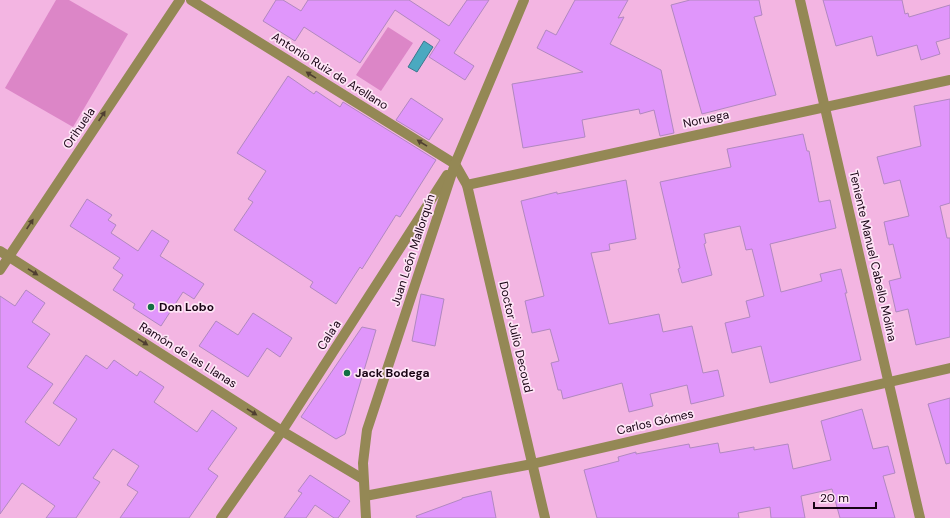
<svg xmlns="http://www.w3.org/2000/svg" width="950" height="518" viewBox="0 0 950 518" font-family="'DM Sans',sans-serif">
<style>
.park{fill:#dc86c7}
.water{fill:#4aa9c0;stroke:#3b788c}
.building{fill:#e096fb;stroke:#b188c0}
.lines{fill:none;stroke-linecap:round;stroke-linejoin:round}
.minor{stroke:#948855;stroke-width:10}
.oneway{fill:#503f31}
.poi-dot{fill:#126f43;stroke:#fee4f6;stroke-width:1.5}
.labels{text-anchor:middle;dominant-baseline:central;stroke-width:3.5;stroke-linejoin:round;paint-order:stroke}
.street-label{font-size:12px;fill:#180414;stroke:#fee4f6}
.poi-label{font-size:12px;font-weight:bold;fill:#180414;stroke:#fee4f6;text-anchor:start}
</style>
<rect width="100%" height="100%" fill="#f3b5e2"/>
<g class="park">
<path d="M56,0h13l59,34 -55,93 -68,-39z"/>
<path d="M388,27l25,16 -32,48 -25,-16z"/>
</g>
<path class="water" d="M424,41l9,6 -16,25 -9,-5z"/>
<g class="building">
<path d="M276,0h7l18,11 7,-11h101l40,26 18,-26h22l-35,53 20,13 -9,14 -36,-23 11,-17 -45,-30 -35,53 -56,-36 -9,14 -32,-20z"/>
<path d="M575,0h53l-10,18 6,-1 -14,27 51,26 13,63 -14,3 -6,-26 -14,4 -1,-5 -57,11 3,17 -62,11 -11,-64 71,-12 -46,-24 9,-18 10,5z"/>
<path d="M690,0h69l3,15 -8,2 22,78 -74,19 -31,-109z"/>
<path d="M823,0h79l3,14 3,-1 1,4 41,-12v33l-14,4 4,12 -19,6 -4,-15 -40,11 -5,-20 -36,10z"/>
<path d="M288,76l26,18 2,-3 24,16 3,-5 93,58 -36,57 -4,-2 -34,54 -2,-2 -24,37 -26,-17 3,-5 -79,-52 19,-28 -5,-3 18,-28 -29,-18z"/>
<path d="M411,98l32,21 -14,21 -33,-20z"/>
<path d="M950,99v104l-10,3 7,32h3v99l-34,8 -8,-36 -12,3 -7,-31 12,-3 -8,-34 -4,1 -5,-23 25,-6 -9,-36 -16,4 -7,-27 44,-11 -7,-40z"/>
<path d="M803,134l4,17h2l10,51 11,-2 6,28 -66,16 11,48 41,-11 -2,-7 21,-5 6,24h-2l16,67 -91,23 -9,-37 -29,7 -7,-30 25,-6 -4,-16 18,-5 -12,-47 -6,1 -6,-24 -36,8 2,9 -2,1 8,31 -30,8 -4,-14 2,-1 -20,-86 71,-15 -4,-18z"/>
<path d="M626,180l10,59 -27,5 1,6 -19,3 18,71 50,-10 4,18 29,-6 11,47 15,-3 6,26 -33,8 -4,-19 -37,9 3,12 -24,6 -7,-29 -59,16 -2,-9h-3l-7,-27 8,-2 -9,-32 -18,4 -7,-32 19,-5 -23,-95 36,-9v2z"/>
<path d="M87,199l25,16 -4,5 8,5 -5,8 27,18 14,-21 17,11 -9,15 44,28 -10,15 -11,-7 -22,34 -28,-18 2,-4 -22,-14 10,-15 -10,-7 7,-10 -50,-32z"/>
<path d="M26,290l19,13 -13,19 18,12 -23,33 26,17 -28,38 34,24 18,-27 -24,-16 33,-48 21,14 7,-9 23,16 3,-5 24,16 -10,15 43,30 15,-22 25,18 -29,41 10,7 -29,42h-69l18,-26 -11,-7 12,-19 -26,-17 -20,29 7,4 -24,36h-30l9,-12 -33,-23 -22,31v-218l15,10z"/>
<path d="M421,294l23,5 -9,47 -23,-5z"/>
<path d="M253,313l39,25 -12,19 -13,-9 -19,29 -49,-31 17,-25 22,14z"/>
<path d="M362,327l14,3 -31,104 -9,5 -35,-22z"/>
<path d="M950,398v65l-4,1 -18,-60z"/>
<path d="M862,409l11,40 15,-3 7,27 -12,3 12,42h-55l-8,-29 -31,7 4,22h-34l-1,-11 -32,6 1,5h-142l-13,-48 35,-9 -1,-4 18,-5v2l53,-10 1,4 28,-5 2,10 34,-6v3l34,-6 5,25 38,-9 -10,-39z"/>
<path d="M310,475l40,26 -12,17h-4l-19,-13 -9,13h-22l18,-25 -4,-2z"/>
<path d="M491,491l5,27h-79l-1,-2 46,-17v-1z"/>
</g>
<g class="lines">
<g class="minor">
<path d="M191,0l264,164 12,21 78,333"/>
<path d="M800,0l120,518"/>
<path d="M467,185l483,-105"/>
<path d="M0,251l282,180 81,48"/>
<path d="M0,270l180,-270"/>
<path d="M365,496l167,-32 418,-96"/>
<path d="M221,518l61,-87 165,-256"/>
<path d="M366,518l-3,-55 4,-33 88,-266 69,-164"/>
</g>
</g>
<defs><path id="oneway-solid" d="M-6-.8H1V-3.2L6.5 0L1 3.2V.8H-6Z"/></defs>
<g class="oneway">
<use href="#oneway-solid" transform="translate(311 75) rotate(-148)"/>
<use href="#oneway-solid" transform="translate(102 116) rotate(-56)"/>
<use href="#oneway-solid" transform="translate(422 143) rotate(-148)"/>
<use href="#oneway-solid" transform="translate(30 224) rotate(-56)"/>
<use href="#oneway-solid" transform="translate(33 272) rotate(32)"/>
<use href="#oneway-solid" transform="translate(143 342) rotate(32)"/>
<use href="#oneway-solid" transform="translate(252 412) rotate(32)"/>
</g>
<g class="poi-dot">
<circle cx="151" cy="307" r="4"/>
<circle cx="347" cy="373" r="4"/>
</g>
<g class="labels">
<g class="street-label">
<text transform="translate(330 71) rotate(32)">Antonio Ruiz de Arellano</text>
<text transform="translate(706 119) rotate(-12)">Noruega</text>
<text transform="translate(79 128) rotate(-56)">Orihuela</text>
<text transform="translate(413 250) rotate(-72)">Juan León Mallorquín</text>
<text transform="translate(873 256) rotate(77)">Teniente Manuel Cabello Molina</text>
<text transform="translate(329 335) rotate(-57)">Cala'a</text>
<text transform="translate(516 337) rotate(77)">Doctor Julio Decoud</text>
<text transform="translate(188 355) rotate(32)">Ramón de las Llanas</text>
<text transform="translate(655 422) rotate(-13)">Carlos Gómes</text>
</g>
<g class="poi-label">
<text x="159" y="307">Don Lobo</text>
<text x="355" y="373">Jack Bodega</text>
</g>
</g>
<path d="M814 502v6h62v-6" fill="none" stroke="#180414" stroke-width="2"/>
<text x="820" y="502" font-size="12" fill="#180414" stroke="#fee4f6" stroke-width="3" paint-order="stroke">20 m</text>
</svg>
